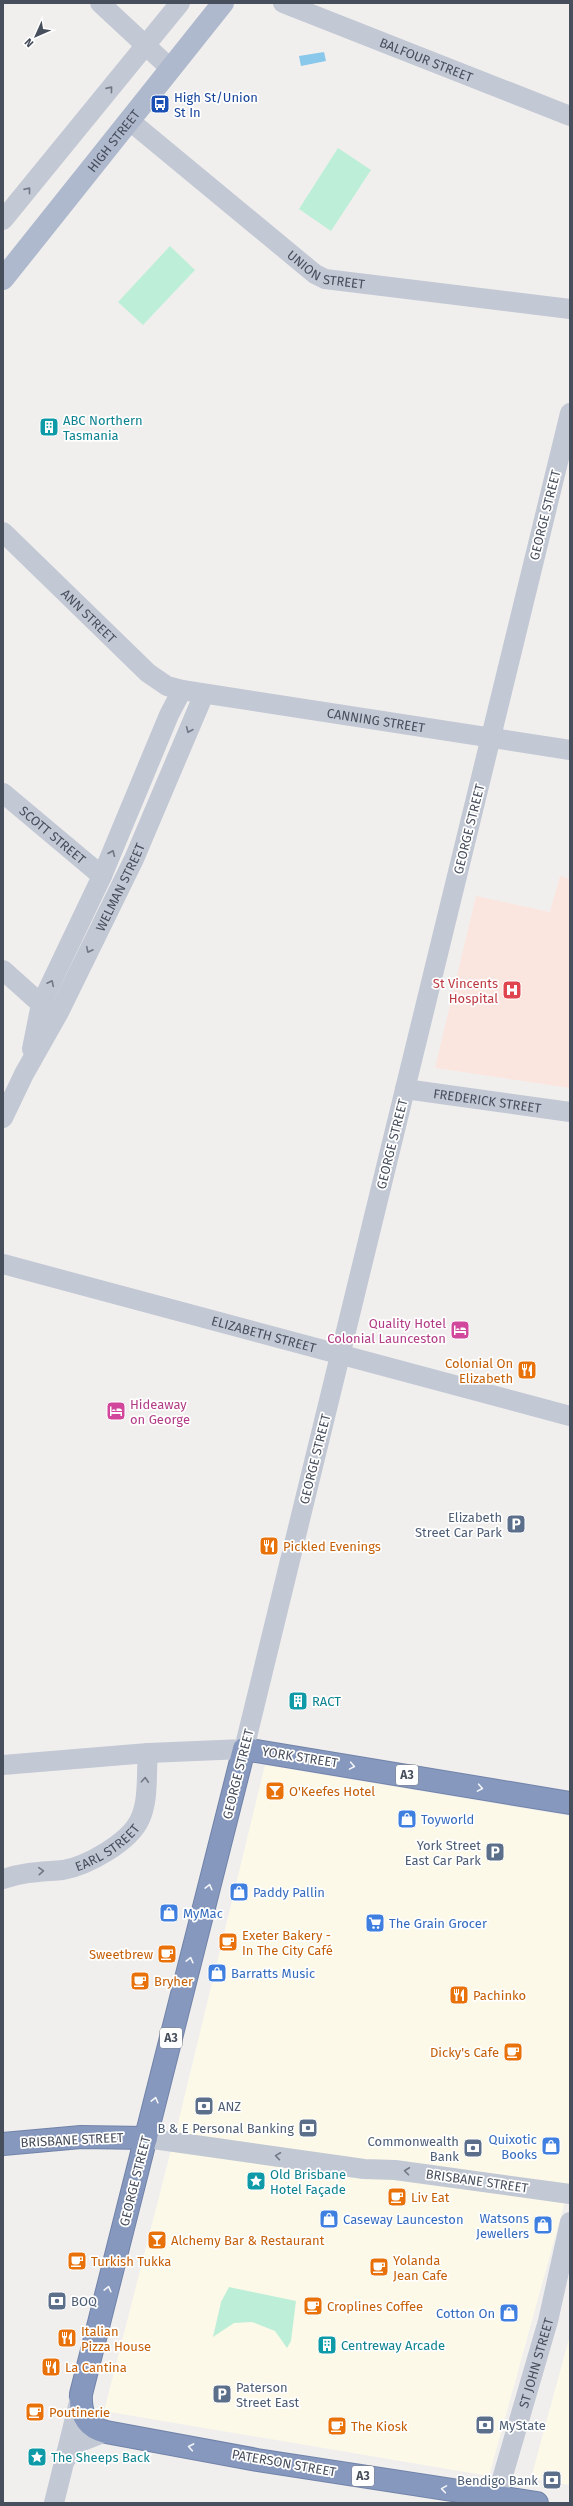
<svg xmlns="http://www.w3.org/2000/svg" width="573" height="2506" viewBox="0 0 573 2506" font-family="'Fira Sans',sans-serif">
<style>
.commercial{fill:#fcf9e8}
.medical{fill:#fbe6df}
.green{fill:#bdefd8}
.water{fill:#8ac8eb}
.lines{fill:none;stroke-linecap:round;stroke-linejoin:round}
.highway-casing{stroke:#7183a9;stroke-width:24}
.minor{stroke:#c2c8d4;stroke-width:20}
.major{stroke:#aeb9cd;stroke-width:22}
.highway{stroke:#8698bd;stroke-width:22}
.oneway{stroke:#727986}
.oneway2{stroke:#f3f5f8}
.labels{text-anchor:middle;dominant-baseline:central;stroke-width:3.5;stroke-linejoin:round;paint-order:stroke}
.shield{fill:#fff;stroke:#7e838d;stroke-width:1}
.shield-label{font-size:12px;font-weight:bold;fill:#474e5c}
.street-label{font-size:13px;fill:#474e5c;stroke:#fff}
.transit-label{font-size:13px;fill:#164399;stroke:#fff;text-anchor:start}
.culture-label{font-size:13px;fill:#0d838f;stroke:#fff;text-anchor:start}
.health-label{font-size:13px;fill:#be3a42;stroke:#fff;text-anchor:end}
.hotel-label{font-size:13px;fill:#b23c85;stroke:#fff;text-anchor:end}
.food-label{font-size:13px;fill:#c56008;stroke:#fff;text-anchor:start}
.service-label{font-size:13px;fill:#4e5e75;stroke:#fff;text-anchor:end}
.shop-label{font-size:13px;fill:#366cbe;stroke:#fff;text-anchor:start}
</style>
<rect width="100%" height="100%" fill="#f1efee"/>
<g class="commercial">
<path d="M265,1765l305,51v367l-81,293 -385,-65 75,-292z"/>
<path d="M570,2335v150l-39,-7z"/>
</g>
<path class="medical" d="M560,876l10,3v209l-135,-20 41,-172 74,16z"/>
<g class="green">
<path d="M338,148l33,22 -40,61 -32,-22z"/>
<path d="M170,246l25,24 -52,55 -25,-23z"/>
<path d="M229,2287l67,14 -5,40 -4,7 -12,-17 -23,-9 -18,1 -21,14 8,-35z"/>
</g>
<path class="water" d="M324,52l2,9 -25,5 -2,-10z"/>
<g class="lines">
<defs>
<g id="highway">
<path d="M3,2144l78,-7 65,1"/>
<path d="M537,2503l-280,-43 -151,-28c-20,-5 -26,-18 -25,-38l163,-645 326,54"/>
</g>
</defs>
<use href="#highway" class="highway-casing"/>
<g class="minor">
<path d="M100,3l71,66"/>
<path id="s1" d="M283,3l287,113"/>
<path id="s2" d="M130,121l185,153 10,5 245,30"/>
<path d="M3,220l177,-217"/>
<path id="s3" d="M3,532l145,141 19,13 15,4 388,60"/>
<path id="s4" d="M3,793l99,83"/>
<path d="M3,970l38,34"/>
<path d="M32,1049l9,-45 61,-128 67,-161 13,-25"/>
<path id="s5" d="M405,1089l165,23"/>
<path id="s6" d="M3,1118l21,-44 35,-62 75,-153 70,-165"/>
<path id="s7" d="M3,1264l567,152"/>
<path d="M3,1765l145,-12 96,-4 326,-1336"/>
<path id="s8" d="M3,1879c20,-7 39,-7 60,-9 24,-4 67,-28 77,-51 9,-19 6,-46 8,-66"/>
<path d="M146,2138l218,31 31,1 175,24"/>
<path d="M66,2459l14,-17 26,-10"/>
<path d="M54,2503l27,-109"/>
<path id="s9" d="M495,2503l53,-182 22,-99"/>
</g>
<path class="major" id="s10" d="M3,279l220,-276"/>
<use href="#highway" class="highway"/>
</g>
<defs><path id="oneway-chevron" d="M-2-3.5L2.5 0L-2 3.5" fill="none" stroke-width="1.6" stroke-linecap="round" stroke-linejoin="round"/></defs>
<g class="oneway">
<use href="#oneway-chevron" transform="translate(110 89) rotate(-51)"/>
<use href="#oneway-chevron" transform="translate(28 190) rotate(-51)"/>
<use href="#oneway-chevron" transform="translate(189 730) rotate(113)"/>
<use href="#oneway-chevron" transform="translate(112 853) rotate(-67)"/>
<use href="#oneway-chevron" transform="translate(89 950) rotate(116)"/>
<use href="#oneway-chevron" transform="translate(51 983) rotate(-64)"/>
<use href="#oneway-chevron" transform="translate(145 1780) rotate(-87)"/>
<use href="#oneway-chevron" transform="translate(41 1871) rotate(-4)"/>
<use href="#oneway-chevron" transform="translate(278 2156) rotate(-172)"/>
<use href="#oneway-chevron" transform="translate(407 2171) rotate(-173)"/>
</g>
<g class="oneway2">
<use href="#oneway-chevron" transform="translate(352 1766) rotate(10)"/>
<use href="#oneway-chevron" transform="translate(480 1788) rotate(10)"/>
<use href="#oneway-chevron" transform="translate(209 1887) rotate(-76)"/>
<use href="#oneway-chevron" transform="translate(190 1960) rotate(-76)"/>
<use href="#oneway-chevron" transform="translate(155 2100) rotate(-76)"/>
<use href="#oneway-chevron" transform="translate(108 2289) rotate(-76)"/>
<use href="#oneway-chevron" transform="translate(191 2447) rotate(-169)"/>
<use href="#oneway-chevron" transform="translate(444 2489) rotate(-171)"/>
</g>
<defs>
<symbol id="bus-square" viewBox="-11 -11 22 22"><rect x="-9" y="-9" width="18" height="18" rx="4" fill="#1a4fb4" stroke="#fff"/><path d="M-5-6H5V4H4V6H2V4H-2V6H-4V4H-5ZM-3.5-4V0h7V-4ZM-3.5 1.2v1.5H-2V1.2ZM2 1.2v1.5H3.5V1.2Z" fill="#fff"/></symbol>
<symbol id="building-square" viewBox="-11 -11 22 22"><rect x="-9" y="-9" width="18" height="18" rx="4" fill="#0f9aa8" stroke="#fff"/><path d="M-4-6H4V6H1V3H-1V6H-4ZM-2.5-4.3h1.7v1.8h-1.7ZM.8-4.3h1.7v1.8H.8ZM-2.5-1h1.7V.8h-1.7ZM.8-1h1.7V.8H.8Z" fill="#fff"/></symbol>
<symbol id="hospital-square" viewBox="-11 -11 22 22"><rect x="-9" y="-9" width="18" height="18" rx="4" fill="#e0444e" stroke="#fff"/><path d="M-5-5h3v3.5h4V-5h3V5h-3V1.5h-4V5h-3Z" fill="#fff"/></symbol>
<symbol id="hotel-square" viewBox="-11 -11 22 22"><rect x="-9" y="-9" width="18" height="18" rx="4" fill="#d1479c" stroke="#fff"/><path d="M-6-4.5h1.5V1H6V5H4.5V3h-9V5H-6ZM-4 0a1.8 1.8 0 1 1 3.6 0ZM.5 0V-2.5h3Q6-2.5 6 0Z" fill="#fff"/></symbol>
<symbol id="restaurant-square" viewBox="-11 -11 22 22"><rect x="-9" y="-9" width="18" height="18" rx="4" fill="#e8710a" stroke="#fff"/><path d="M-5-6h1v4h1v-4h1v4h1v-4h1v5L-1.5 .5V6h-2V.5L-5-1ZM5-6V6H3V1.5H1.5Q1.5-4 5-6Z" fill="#fff"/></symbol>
<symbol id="parking-square" viewBox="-11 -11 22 22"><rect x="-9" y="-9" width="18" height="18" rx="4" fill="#5c6f8a" stroke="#fff"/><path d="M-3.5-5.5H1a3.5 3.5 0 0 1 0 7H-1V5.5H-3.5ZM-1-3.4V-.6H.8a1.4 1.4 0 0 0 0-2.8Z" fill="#fff"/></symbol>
<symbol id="bar-square" viewBox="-11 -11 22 22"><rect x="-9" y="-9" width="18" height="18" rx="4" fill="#e8710a" stroke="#fff"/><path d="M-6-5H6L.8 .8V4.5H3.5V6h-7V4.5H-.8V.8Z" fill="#fff"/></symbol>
<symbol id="shop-square" viewBox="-11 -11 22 22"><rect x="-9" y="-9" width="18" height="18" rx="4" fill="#3f7fe0" stroke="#fff"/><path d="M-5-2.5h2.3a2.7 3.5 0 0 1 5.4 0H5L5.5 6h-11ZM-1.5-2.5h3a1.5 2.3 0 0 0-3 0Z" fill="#fff"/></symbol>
<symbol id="supermarket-square" viewBox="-11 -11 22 22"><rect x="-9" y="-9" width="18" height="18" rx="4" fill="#3f7fe0" stroke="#fff"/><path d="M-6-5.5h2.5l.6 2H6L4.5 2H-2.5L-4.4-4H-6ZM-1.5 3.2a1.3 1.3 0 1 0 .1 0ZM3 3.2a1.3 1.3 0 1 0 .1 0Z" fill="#fff"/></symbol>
<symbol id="cafe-square" viewBox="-11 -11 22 22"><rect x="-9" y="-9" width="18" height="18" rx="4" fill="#e8710a" stroke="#fff"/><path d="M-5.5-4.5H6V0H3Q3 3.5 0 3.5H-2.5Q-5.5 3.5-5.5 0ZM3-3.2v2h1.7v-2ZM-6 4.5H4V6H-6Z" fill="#fff"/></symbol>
<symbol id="bank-square" viewBox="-11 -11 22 22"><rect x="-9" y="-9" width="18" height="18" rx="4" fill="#5c6f8a" stroke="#fff"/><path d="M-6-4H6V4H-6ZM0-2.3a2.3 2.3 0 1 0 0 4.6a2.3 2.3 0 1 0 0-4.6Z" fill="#fff"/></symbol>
<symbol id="sight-square" viewBox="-11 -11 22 22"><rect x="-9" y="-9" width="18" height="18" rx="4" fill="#0f9aa8" stroke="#fff"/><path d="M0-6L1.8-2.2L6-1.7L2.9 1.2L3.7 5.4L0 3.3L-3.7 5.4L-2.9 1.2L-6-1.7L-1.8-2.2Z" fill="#fff"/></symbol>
</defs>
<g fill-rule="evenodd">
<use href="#bus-square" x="149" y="93" width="22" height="22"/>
<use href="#building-square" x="38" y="416" width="22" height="22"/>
<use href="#hospital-square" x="501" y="979" width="22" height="22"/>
<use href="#hotel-square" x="449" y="1319" width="22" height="22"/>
<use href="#restaurant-square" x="516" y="1359" width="22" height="22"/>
<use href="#hotel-square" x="105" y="1400" width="22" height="22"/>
<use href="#parking-square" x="505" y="1513" width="22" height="22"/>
<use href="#restaurant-square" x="258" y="1535" width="22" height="22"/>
<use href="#building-square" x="287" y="1690" width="22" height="22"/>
<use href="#bar-square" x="264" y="1780" width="22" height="22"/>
<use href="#shop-square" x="396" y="1808" width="22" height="22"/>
<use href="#parking-square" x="484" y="1841" width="22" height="22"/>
<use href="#shop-square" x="228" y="1881" width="22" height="22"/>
<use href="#shop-square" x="158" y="1902" width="22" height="22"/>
<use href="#supermarket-square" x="364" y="1912" width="22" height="22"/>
<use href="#cafe-square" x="217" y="1931" width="22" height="22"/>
<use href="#cafe-square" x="156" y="1943" width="22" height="22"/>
<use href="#shop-square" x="206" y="1962" width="22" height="22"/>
<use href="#cafe-square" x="129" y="1970" width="22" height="22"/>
<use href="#restaurant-square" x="448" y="1984" width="22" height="22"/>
<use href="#cafe-square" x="502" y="2041" width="22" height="22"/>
<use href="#bank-square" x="193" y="2095" width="22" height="22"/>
<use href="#bank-square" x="297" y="2117" width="22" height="22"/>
<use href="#shop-square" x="540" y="2135" width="22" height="22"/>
<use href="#bank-square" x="462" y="2137" width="22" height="22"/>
<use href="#sight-square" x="245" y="2170" width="22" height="22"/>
<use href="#cafe-square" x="386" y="2186" width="22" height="22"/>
<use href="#shop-square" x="318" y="2208" width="22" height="22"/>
<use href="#shop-square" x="532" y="2214" width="22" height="22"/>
<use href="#bar-square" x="146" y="2229" width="22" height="22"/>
<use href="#cafe-square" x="66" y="2250" width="22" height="22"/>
<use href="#cafe-square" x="368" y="2256" width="22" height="22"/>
<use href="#bank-square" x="46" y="2290" width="22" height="22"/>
<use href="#cafe-square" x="302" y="2295" width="22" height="22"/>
<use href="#shop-square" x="498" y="2302" width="22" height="22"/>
<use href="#restaurant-square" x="56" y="2327" width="22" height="22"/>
<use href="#building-square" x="316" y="2334" width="22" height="22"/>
<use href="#restaurant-square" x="40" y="2356" width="22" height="22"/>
<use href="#parking-square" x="211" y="2383" width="22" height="22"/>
<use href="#cafe-square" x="24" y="2401" width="22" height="22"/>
<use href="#bank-square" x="474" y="2414" width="22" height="22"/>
<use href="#cafe-square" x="326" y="2415" width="22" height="22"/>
<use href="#sight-square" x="26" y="2446" width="22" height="22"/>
<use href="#bank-square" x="541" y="2469" width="22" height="22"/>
</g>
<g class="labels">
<g class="shield">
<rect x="396" y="1765" width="22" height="20" rx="3"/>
<rect x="160" y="2028" width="22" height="20" rx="3"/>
<rect x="352" y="2466" width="22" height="20" rx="3"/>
</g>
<g class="shield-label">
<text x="407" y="1775">A3</text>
<text x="171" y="2038">A3</text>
<text x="363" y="2476">A3</text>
</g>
<g class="street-label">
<text stroke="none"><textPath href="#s1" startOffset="154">BALFOUR STREET</textPath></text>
<text stroke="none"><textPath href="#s10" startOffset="177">HIGH STREET</textPath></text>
<text stroke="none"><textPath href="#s2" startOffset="249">UNION STREET</textPath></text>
<text transform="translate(545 515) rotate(-76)">GEORGE STREET</text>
<text stroke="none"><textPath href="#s3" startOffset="120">ANN STREET</textPath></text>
<text stroke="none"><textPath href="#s3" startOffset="437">CANNING STREET</textPath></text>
<text transform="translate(469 829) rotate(-76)">GEORGE STREET</text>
<text stroke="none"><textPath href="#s4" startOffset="65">SCOTT STREET</textPath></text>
<text stroke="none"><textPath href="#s6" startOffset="259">WELMAN STREET</textPath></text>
<text stroke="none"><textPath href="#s5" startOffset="83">FREDERICK STREET</textPath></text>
<text transform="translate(392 1144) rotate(-76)">GEORGE STREET</text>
<text stroke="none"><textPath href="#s7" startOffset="270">ELIZABETH STREET</textPath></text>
<text transform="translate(315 1459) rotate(-76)">GEORGE STREET</text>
<text transform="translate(300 1757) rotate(9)">YORK STREET</text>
<text transform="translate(238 1774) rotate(-76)">GEORGE STREET</text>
<text stroke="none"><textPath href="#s8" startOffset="111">EARL STREET</textPath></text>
<text transform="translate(72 2140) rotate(-3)">BRISBANE STREET</text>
<text transform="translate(135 2181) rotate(-76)">GEORGE STREET</text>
<text transform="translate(477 2181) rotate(8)">BRISBANE STREET</text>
<text stroke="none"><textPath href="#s9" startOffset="146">ST JOHN STREET</textPath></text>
<text transform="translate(284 2463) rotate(10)">PATERSON STREET</text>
</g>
<g class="transit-label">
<text x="174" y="97">High St/Union<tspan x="174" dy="15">St In</tspan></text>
</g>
<g class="culture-label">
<text x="63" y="420">ABC Northern<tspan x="63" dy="15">Tasmania</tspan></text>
<text x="312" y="1701">RACT</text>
<text x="270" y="2174">Old Brisbane<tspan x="270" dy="15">Hotel Façade</tspan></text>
<text x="341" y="2345">Centreway Arcade</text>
<text x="51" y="2457">The Sheeps Back</text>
</g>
<g class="health-label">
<text x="498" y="983">St Vincents<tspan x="498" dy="15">Hospital</tspan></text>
</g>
<g class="hotel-label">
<text x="446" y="1323">Quality Hotel<tspan x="446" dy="15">Colonial Launceston</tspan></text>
<text x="130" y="1404" text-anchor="start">Hideaway<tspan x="130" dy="15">on George</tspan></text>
</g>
<g class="food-label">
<text x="513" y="1363" text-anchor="end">Colonial On<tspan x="513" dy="15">Elizabeth</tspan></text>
<text x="283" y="1546">Pickled Evenings</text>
<text x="289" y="1791">O'Keefes Hotel</text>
<text x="242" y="1935">Exeter Bakery -<tspan x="242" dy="15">In The City Café</tspan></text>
<text x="153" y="1954" text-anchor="end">Sweetbrew</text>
<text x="154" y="1981">Bryher</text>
<text x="473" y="1995">Pachinko</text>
<text x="499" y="2052" text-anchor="end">Dicky's Cafe</text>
<text x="411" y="2197">Liv Eat</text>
<text x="171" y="2240">Alchemy Bar &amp; Restaurant</text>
<text x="393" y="2260">Yolanda<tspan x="393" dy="15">Jean Cafe</tspan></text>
<text x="91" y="2261">Turkish Tukka</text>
<text x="327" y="2306">Croplines Coffee</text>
<text x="81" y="2331">Italian<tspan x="81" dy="15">Pizza House</tspan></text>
<text x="65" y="2367">La Cantina</text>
<text x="49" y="2412">Poutinerie</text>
<text x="351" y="2426">The Kiosk</text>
</g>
<g class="service-label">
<text x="502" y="1517">Elizabeth<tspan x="502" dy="15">Street Car Park</tspan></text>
<text x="481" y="1845">York Street<tspan x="481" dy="15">East Car Park</tspan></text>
<text x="218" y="2106" text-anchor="start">ANZ</text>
<text x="294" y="2128">B &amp; E Personal Banking</text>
<text x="459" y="2141">Commonwealth<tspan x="459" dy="15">Bank</tspan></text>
<text x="71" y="2301" text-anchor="start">BOQ</text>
<text x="236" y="2387" text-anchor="start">Paterson<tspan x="236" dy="15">Street East</tspan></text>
<text x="499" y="2425" text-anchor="start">MyState</text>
<text x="538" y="2480">Bendigo Bank</text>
</g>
<g class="shop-label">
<text x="421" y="1819">Toyworld</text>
<text x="253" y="1892">Paddy Pallin</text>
<text x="183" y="1913">MyMac</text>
<text x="389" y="1923">The Grain Grocer</text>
<text x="231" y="1973">Barratts Music</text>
<text x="537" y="2139" text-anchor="end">Quixotic<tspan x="537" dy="15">Books</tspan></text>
<text x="529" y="2218" text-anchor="end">Watsons<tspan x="529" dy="15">Jewellers</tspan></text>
<text x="343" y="2219">Caseway Launceston</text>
<text x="495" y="2313" text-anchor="end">Cotton On</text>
</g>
</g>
<rect width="573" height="2506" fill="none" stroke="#474e5c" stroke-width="8"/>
<g transform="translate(36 36) rotate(225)" stroke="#ffffff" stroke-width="3" paint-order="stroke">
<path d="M0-3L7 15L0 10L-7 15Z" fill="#474e5c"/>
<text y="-6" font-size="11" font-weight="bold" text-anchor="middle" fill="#474e5c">N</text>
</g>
</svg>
